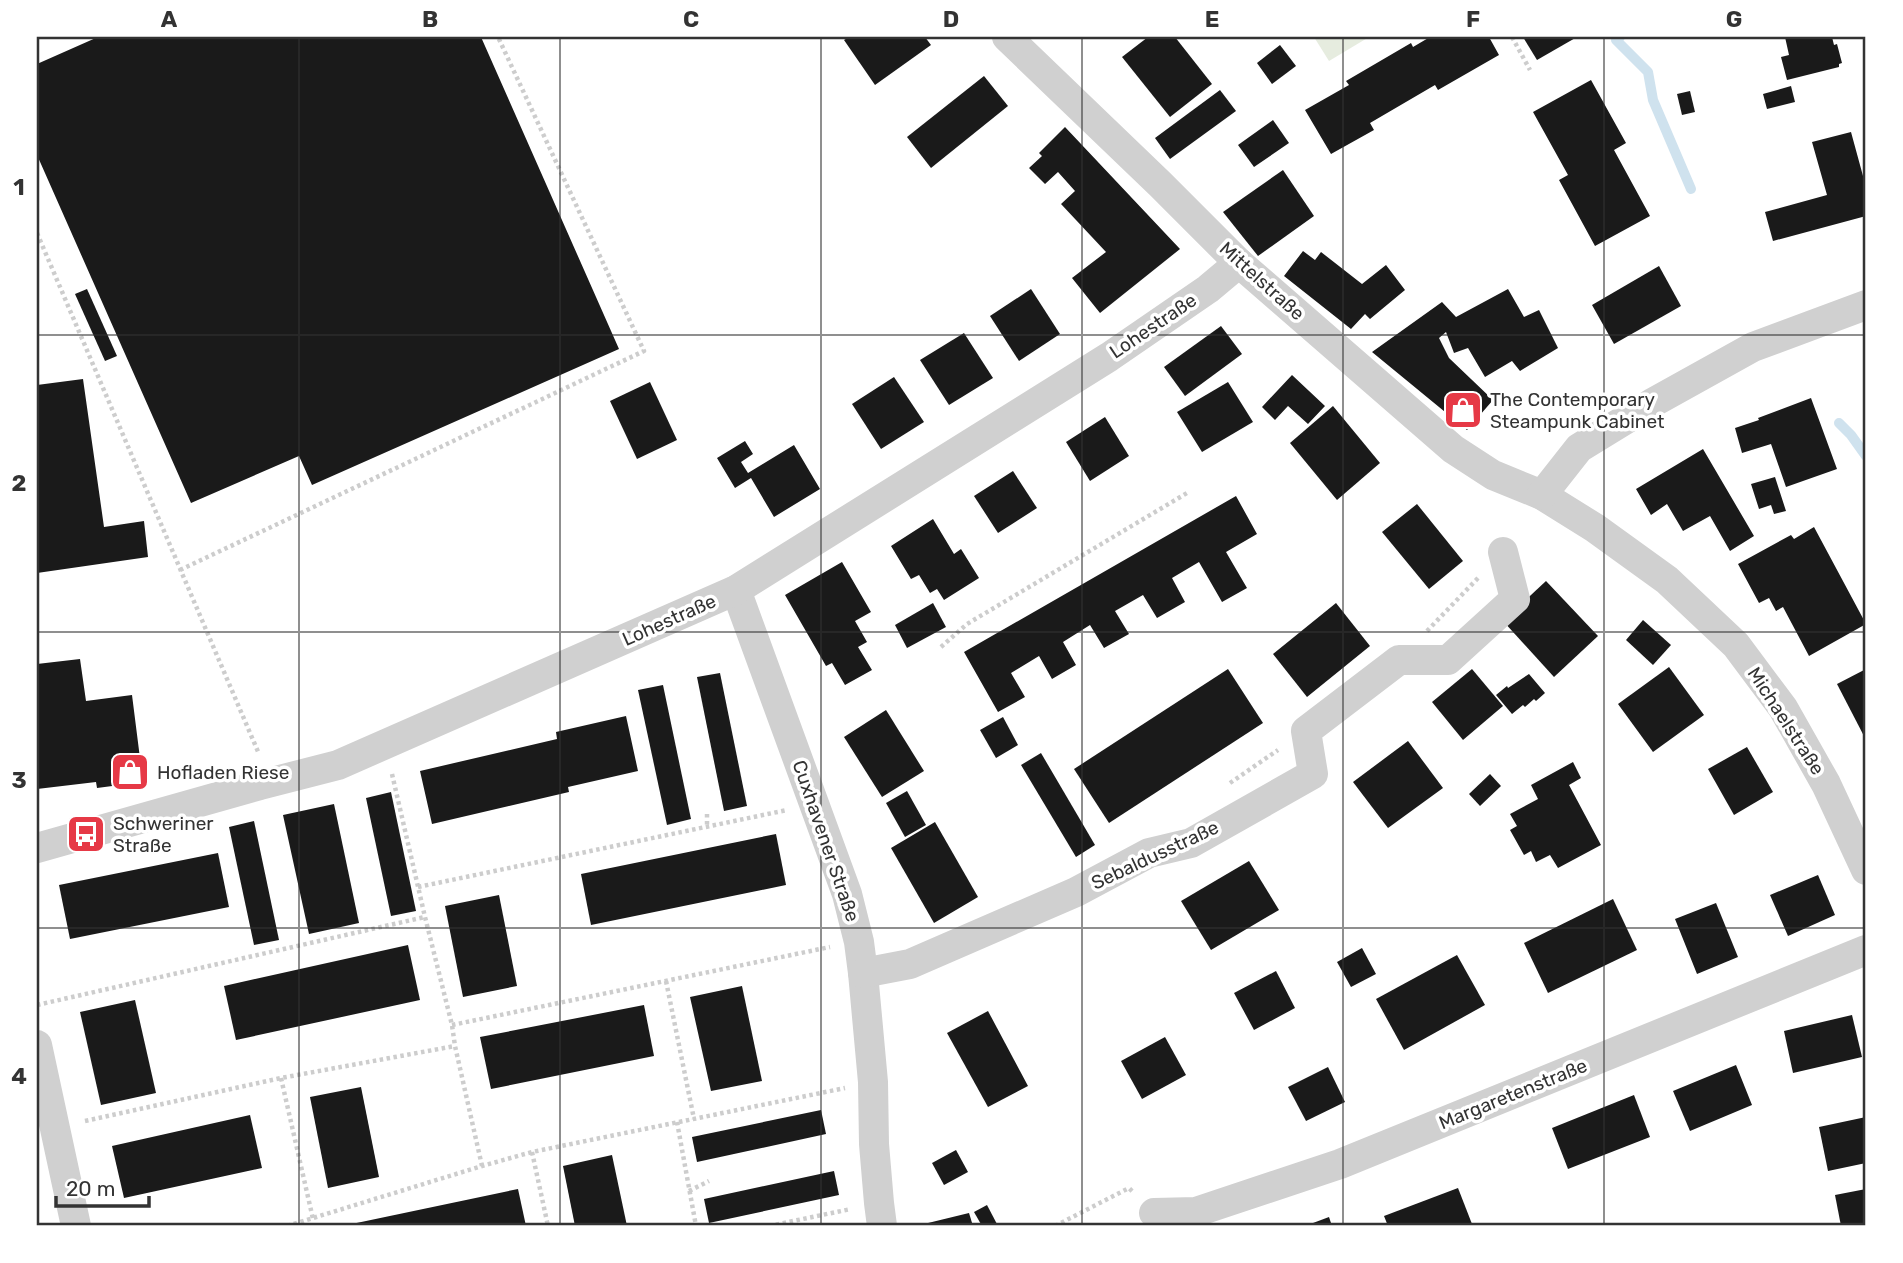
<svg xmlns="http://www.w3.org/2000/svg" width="1903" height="1263" viewBox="0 0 1903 1263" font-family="Rubik,sans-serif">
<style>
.green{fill:#e6ecdf}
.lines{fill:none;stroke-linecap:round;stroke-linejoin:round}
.stream{stroke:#cfe2ee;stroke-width:10}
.building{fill:#1a1a1a}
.path{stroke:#cdcdcd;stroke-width:4.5;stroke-dasharray:3.5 3.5;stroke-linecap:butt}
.street{stroke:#d0d0d0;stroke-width:30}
.grid{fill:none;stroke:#333;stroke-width:2;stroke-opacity:0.55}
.labels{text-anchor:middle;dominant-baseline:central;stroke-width:7;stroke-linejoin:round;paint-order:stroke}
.street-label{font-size:19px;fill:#333;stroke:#fff}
.poi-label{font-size:19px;fill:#333;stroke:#fff;text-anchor:start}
.neatline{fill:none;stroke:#333;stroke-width:2.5}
.grid-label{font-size:23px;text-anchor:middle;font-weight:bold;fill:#333}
</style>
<rect width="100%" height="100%" fill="#fff"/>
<path class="green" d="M1314,37h55l-40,24z"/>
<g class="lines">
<g class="stream">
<path d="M1620,37l-4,3 32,32 5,28 38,89"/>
<path d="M1839,423l12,12 15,21"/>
</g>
</g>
<g class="building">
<path d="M98,37h383l138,312 -307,136 -13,-29 -108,47 -154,-348v-91z"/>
<path d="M849,37h76l6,8 -56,40 -31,-45z"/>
<path d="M1148,37h27l37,47 -42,33 -48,-60z"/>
<path d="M1430,37h59l10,18 -61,35 -3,-5 -65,38 4,7 -43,24 -26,-44 44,-25 -3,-4 65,-38 2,4z"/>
<path d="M1523,37h54l-40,23z"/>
<path d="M1785,37h47l2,8 3,-1 5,19 -3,1v3l-52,13 -6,-23 8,-2z"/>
<path d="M1280,45l16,21 -24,18 -15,-21z"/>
<path d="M984,76l24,30 -77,62 -24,-31z"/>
<path d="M1591,80l35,63 -12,7 36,66 -55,30 -36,-66 9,-5 -35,-63z"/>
<path d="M1791,86l4,16 -28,7 -4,-15z"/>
<path d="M1220,90l16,21 -66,48 -15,-21z"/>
<path d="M1690,91l5,21 -13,3 -5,-21z"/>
<path d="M1273,120l16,23 -35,24 -16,-22z"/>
<path d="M1065,127l115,122 -80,64 -28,-35 34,-26 -45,-48 14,-13 -17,-19 -13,12 -16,-16 13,-12 -3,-3z"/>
<path d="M1851,132l15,55v29l-93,25 -8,-29 62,-17 -15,-53z"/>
<path d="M1283,170l31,46 -56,40 -35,-44z"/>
<path d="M1303,251l12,9 6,-8 41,32 24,-19 19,25 -35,29 -5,-5 -14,15 -67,-53z"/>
<path d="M1659,266l22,40 -67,38 -22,-39z"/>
<path d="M87,289l30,67 -12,5 -30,-67z"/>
<path d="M1031,289l29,45 -41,27 -29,-45z"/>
<path d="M1508,289l16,28 15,-7 19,38 -38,23 -8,-10 -27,16 -17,-29 -14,5 -8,-21 -7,6 10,20 44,42 -26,30 -95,-78 70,-50 14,15z"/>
<path d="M1221,326l21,28 -57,42 -21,-29z"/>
<path d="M964,333l29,45 -44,27 -29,-45z"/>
<path d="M1292,375l33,31 -17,18 -20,-18 -13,14 -13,-13z"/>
<path d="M894,377l30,45 -43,27 -29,-45z"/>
<path d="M83,379l21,148 40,-6 4,36 -111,16v-188z"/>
<path d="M650,382l27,58 -40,19 -27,-58z"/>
<path d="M1228,382l25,40 -51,30 -25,-40z"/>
<path d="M1811,398l26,71 -51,18 -15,-43 -29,9 -7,-25 24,-8 -1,-2z"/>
<path d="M1333,406l47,57 -43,37 -47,-57z"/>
<path d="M1105,417l24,39 -39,25 -24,-39z"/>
<path d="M745,441l8,13 -12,8 7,11 46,-28 26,44 -46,28 -23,-39 -16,10 -18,-30z"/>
<path d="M1703,449l51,87 -24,15 -20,-35 -27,15 -16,-27 -16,11 -15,-26z"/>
<path d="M1013,471l24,37 -39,25 -24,-37z"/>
<path d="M1775,477l11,34 -12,3 -3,-9 -12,4 -8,-25z"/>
<path d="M1236,496l21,38 -31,18 21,36 -25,14 -23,-40 -27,16 13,24 -28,16 -14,-23 -28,16 14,23 -25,14 -14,-23 -27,17 13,23 -24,14 -13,-23 -28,17 14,24 -27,15 -34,-60z"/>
<path d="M1417,504l46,57 -34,28 -47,-57z"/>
<path d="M933,519l21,35 7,-5 18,29 -35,22 -7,-11 -7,4 -11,-18 -8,4 -20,-33z"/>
<path d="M1814,527l52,97 -57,32 -26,-49 -7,4 -7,-13 -10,5 -21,-39 53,-29 3,4z"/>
<path d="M842,562l29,50 -16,9 12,21 -9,5 14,23 -27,15 -13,-22 -6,3 -41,-71z"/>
<path d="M1546,581l52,55 -44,41 -51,-56z"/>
<path d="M933,603l13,24 -39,21 -12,-23z"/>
<path d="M1336,603l34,43 -63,51 -34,-43z"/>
<path d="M1643,620l28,25 -18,20 -27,-25z"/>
<path d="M80,659l6,42 46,-6 11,87 -46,6 -1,-6 -59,7v-125z"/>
<path d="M1669,667l35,48 -51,37 -35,-48z"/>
<path d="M1228,669l35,54 -154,100 -35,-54z"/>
<path d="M1472,669l31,37 -40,34 -31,-38z"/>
<path d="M1866,669v71l-29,-56z"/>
<path d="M720,673l27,133 -23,5 -27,-134z"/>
<path d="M1529,674l16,19 -9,8 -2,-2 -9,8 -2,-2 -11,9 -16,-19 11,-9 1,2z"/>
<path d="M663,685l28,134 -24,6 -29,-135z"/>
<path d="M886,710l38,61 -42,26 -38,-60z"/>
<path d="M626,716l12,55 -70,16 1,5 -137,32 -12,-53 137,-32 -1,-7z"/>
<path d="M1003,717l15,28 -22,13 -16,-28z"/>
<path d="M1408,741l35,47 -55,40 -35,-46z"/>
<path d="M1747,747l26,45 -39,23 -26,-46z"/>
<path d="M1041,753l54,92 -19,12 -55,-92z"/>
<path d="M1573,762l8,16 -12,7 32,60 -43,23 -8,-13 -14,7 -5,-11 -7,4 -14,-25 7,-4 -7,-12 28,-15 -7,-14z"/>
<path d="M1490,774l11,12 -21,20 -11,-12z"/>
<path d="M907,791l19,34 -21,12 -19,-34z"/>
<path d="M391,792l25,119 -25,5 -25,-118z"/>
<path d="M334,804l25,119 -50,11 -26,-119z"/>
<path d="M254,821l25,119 -25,5 -25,-118z"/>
<path d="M935,822l43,75 -44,26 -43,-75z"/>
<path d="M776,834l10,51 -195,40 -10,-51z"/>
<path d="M218,853l11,54 -159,32 -11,-54z"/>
<path d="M1249,861l30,49 -68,40 -30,-49z"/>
<path d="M1818,875l17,40 -47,21 -18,-41z"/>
<path d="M499,895l18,91 -54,11 -18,-91z"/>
<path d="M1613,899l24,51 -89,43 -24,-50z"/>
<path d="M1716,903l22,54 -41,17 -22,-55z"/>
<path d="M408,945l12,55 -184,40 -12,-54z"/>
<path d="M1362,948l14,26 -25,13 -14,-25z"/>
<path d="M1457,955l28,50 -81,45 -28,-51z"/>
<path d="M1276,971l19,37 -41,22 -20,-37z"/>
<path d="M742,986l20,95 -51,10 -21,-94z"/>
<path d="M135,1000l21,93 -55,12 -21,-93z"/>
<path d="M644,1005l10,51 -163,33 -11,-52z"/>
<path d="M988,1011l40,75 -40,21 -41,-74z"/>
<path d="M1852,1015l10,42 -69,16 -9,-42z"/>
<path d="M1165,1037l21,38 -44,24 -21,-38z"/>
<path d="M1736,1065l16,40 -62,26 -17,-40z"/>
<path d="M1328,1067l17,35 -39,19 -18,-34z"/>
<path d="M361,1087l18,90 -51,11 -18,-91z"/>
<path d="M1634,1095l16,42 -82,32 -16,-41z"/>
<path d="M821,1110l5,24 -129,28 -5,-25z"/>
<path d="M250,1115l12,53 -138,30 -12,-52z"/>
<path d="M1866,1117v46l-38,8 -9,-44z"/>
<path d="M956,1150l12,22 -24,13 -12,-22z"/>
<path d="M612,1155l15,71h-52l-12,-60z"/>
<path d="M834,1171l5,24 -130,28 -5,-24z"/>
<path d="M1458,1188l14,36 -5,2h-79l-4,-10z"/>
<path d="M518,1189l8,37h-179v-1z"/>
<path d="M1866,1189v37h-25l-6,-31z"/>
<path d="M987,1205l11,21h-16l-8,-14z"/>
<path d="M969,1213l4,13h-44l-1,-3z"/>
<path d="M1329,1217l3,9h-27z"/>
</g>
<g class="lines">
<g class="path">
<path d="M1512,37l18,33"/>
<path d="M37,233l222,521"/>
<path d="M180,570l464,-219 -146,-314"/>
<path d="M1427,631l52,-54"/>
<path d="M941,647l26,-23 220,-131"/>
<path d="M392,774l33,143 27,108 3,21 27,120"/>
<path d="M1230,783l48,-33"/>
<path d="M707,814v13"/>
<path d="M418,887l369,-77"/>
<path d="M666,981l28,138"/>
<path d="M37,1005l388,-88"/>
<path d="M452,1025l378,-78"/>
<path d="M281,1078l32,141"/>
<path d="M85,1121l196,-43 174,-32"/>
<path d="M677,1122l19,104"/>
<path d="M532,1152l16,74"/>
<path d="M689,1191l20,-10"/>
<path d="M287,1226l195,-60 50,-14 313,-64"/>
<path d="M769,1226l82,-17"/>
<path d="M1055,1226l74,-38 5,5"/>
</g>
<g class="street">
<path d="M1007,37l153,147 79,79 214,186 40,26 49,20 53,33 72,52 69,65 47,63 43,76 40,86"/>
<path d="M1542,495l37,-47 75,-46 99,-55 113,-42"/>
<path d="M736,590l111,304 12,48 4,31 10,109 1,62 5,59 3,23"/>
<path d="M37,848l223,-63 78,-20 398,-175 373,-233 99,-68 31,-26"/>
<path d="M863,973l47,-9 166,-72 73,-39 42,-10 122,-69 -7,-43 93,-71h49l67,-61 -12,-47"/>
<path d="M37,1045l39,181"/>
<path d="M1154,1213l42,-1 144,-48 526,-214"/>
</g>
</g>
<path class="grid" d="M299,37v1189M560,37v1189M821,37v1189M1082,37v1189M1343,37v1189M1604,37v1189M37,335h1829M37,632h1829M37,928h1829"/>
<defs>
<symbol id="shop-square" viewBox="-11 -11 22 22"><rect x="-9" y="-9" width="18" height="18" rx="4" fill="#e63946" stroke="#fff"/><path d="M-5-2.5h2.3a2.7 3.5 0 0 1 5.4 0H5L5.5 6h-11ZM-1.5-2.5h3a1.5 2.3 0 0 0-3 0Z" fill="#fff"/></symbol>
<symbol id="bus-square" viewBox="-11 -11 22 22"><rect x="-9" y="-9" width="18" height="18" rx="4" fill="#e63946" stroke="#fff"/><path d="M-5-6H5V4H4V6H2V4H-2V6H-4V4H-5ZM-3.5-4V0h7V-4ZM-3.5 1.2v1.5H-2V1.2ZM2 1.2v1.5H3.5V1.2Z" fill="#fff"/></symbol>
</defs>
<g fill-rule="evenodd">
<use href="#shop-square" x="1441" y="388" width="44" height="44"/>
<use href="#shop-square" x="108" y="750" width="44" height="44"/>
<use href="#bus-square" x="64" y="812" width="44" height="44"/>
</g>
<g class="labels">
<g class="street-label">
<text transform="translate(1262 281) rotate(42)">Mittelstraße</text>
<text transform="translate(1153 326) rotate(-34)">Lohestraße</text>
<text transform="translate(669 620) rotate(-24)">Lohestraße</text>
<text transform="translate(1786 721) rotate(57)">Michaelstraße</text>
<text transform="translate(826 841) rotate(71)">Cuxhavener Straße</text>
<text transform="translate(1155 855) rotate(-25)">Sebaldusstraße</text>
<text transform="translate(1513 1094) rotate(-22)">Margaretenstraße</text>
</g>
<g class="poi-label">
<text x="1490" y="399">The Contemporary<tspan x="1490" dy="22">Steampunk Cabinet</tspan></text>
<text x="157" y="772">Hofladen Riese</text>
<text x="113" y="823">Schweriner<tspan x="113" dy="22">Straße</tspan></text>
</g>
</g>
<rect width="1903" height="1263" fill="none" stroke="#ffffff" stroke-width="77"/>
<path d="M56 1196v10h93v-10" fill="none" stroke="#333333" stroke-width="3.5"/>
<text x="66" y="1196" font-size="21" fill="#333333" stroke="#ffffff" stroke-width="5" paint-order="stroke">20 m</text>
<rect x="38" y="38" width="1826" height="1186" class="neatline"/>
<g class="grid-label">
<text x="169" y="27">A</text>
<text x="430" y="27">B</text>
<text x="691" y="27">C</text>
<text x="951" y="27">D</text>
<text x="1212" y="27">E</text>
<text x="1473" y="27">F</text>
<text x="1734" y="27">G</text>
<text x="19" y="195">1</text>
<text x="19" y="491">2</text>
<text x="19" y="788">3</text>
<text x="19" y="1084">4</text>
</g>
</svg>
